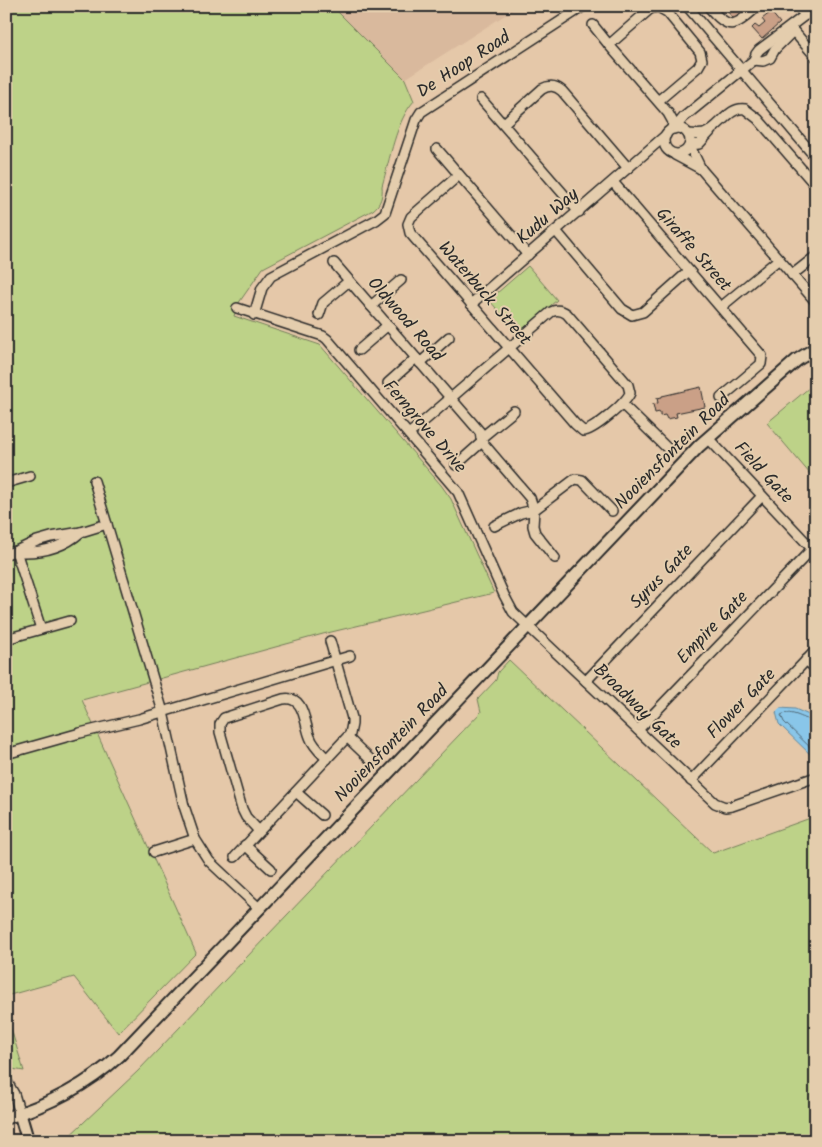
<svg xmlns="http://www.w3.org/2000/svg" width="822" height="1147" viewBox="0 0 822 1147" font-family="Kalam,sans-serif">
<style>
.built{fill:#d9b99d}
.green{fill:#bdd288;stroke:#747e5a}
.water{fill:#89c6e9;stroke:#63889d}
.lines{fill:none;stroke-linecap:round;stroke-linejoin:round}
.shore{stroke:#516977;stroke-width:1}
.building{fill:#caa087;stroke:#2b2b2b}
.minor-casing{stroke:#2b2b2b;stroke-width:12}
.tertiary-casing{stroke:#2b2b2b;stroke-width:15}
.minor{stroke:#e4cdad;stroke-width:9}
.tertiary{stroke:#e4cdad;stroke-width:11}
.labels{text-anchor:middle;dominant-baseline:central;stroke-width:4;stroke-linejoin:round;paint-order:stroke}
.street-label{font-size:18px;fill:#2b2b2b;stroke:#e4cdad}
</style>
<rect width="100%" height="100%" fill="#e5c8a9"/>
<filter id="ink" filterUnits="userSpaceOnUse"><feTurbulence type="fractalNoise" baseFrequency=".02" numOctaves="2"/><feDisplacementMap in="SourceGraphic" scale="10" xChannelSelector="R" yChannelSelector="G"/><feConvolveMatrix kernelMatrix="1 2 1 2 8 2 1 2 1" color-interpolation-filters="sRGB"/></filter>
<g filter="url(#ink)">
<path class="built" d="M332,6h187l-114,73z"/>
<g class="green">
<path d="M6,6h326l73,73 9,22c-18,20 -24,58 -32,85 1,9 -1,18 -9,24l-110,58 -25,36 -4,12 86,29 121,140 10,14 43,94 -171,41 -241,66 114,253 -78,80 -44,-56 -68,19z"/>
<path d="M528,266l29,34 -39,33 -29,-33z"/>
<path d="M816,382v99l-49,-58z"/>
<path d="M509,660l204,193 103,-37v325h-752l74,-70 343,-359 -3,-13 18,-19 2,-8z"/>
<path d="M6,1013l18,58 -18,-3z"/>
</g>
<path class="water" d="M780,708l15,1 21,9v42l-37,-36 -3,-12z"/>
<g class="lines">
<path class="shore" d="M816,722c-12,-2 -24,-13 -35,-7l3,7 32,31"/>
</g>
<g class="building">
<path d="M732,6h8l4,4 -10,9 -7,-8z"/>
<path d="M771,12l9,11 -18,16 -10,-11 3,-3 4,3 6,-5 -3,-4z"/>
<path d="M701,387l4,20 -29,6 1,4 -10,2 -2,-4 -5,1v-4l-5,1 -2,-9 5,-1 -1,-5 5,-1v-1z"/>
</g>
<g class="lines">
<defs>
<g id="minor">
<path d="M687,6l129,152"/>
<path d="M708,6c22,26 26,21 50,0"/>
<path d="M797,6l9,9"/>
<path d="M593,25l16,20"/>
<path d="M790,27l26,30"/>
<path d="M754,60l9,1 7,-3 5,-9 16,-16"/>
<path d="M481,99l98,113"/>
<path d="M658,101l40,-34 4,-7 -2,-8 -33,-40 -9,-5 -8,2 -41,36 59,68 5,9 -1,7"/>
<path d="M503,124l39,-35c7,-4 13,-4 20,2l66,77"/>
<circle cx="677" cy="141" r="13"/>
<path d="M674,129l10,-12 70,-57 2,-6 3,-4 57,-43"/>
<path d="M688,134c5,0 11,1 16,0 15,-5 25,-28 41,-25l13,10 58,67"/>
<path d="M690,145l9,-1 11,-12"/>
<path d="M690,146l11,23 115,133"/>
<path d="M437,149l91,106"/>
<path d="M675,155l26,14"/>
<path d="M613,182l149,174 -1,8 -40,34"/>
<path d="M556,231l66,78 10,6 11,-3 46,-41"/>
<path d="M334,263l146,169 2,10 48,56 4,12 -1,16 2,7 20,25"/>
<path d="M792,275l24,-19"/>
<path d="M471,304l195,-169"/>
<path d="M371,306l30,-26"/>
<path d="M721,307l58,-48"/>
<path d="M237,308l86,28 4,3 131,153 46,103 9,17 202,191 10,4 7,-1 84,-29"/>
<path d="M254,315l8,-27 9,-12 105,-56 9,-7 31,-93 5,-8 163,-106"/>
<path d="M319,315l4,-12 26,-22"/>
<path d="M359,350l29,-25"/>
<path d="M420,363l29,-26"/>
<path d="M388,383l28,-25"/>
<path d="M622,404l46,45"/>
<path d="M409,434l142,-122c6,-3 11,-2 16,2l61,71 2,8c-4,10 -38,39 -47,38l-8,-7c-55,-64 -110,-127 -165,-191l-2,-9 3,-7 48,-42"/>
<path d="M481,438l33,-27"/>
<path d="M708,438l108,115"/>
<path d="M456,465l26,-23"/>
<path d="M94,481l69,231 21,94 11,33 14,22 51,48"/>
<path d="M6,483l24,-7"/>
<path d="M494,526l27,-13 13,-3 41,-31 7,1 30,31"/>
<path d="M16,551l21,-10 14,-4 30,-5 26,-8"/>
<path d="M19,552c24,1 44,-4 62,-20"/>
<path d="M6,554l10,-3 25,78"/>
<path d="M6,639l64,-18"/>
<path d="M806,660l10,9"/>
<path d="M586,681l176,-185"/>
<path d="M638,730l174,-181"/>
<path d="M348,738l25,24"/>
<path d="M6,754l74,-21 59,-14 211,-63"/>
<path d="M691,781l125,-131"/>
<path d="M296,792l26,23"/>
<path d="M259,831l-13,-14 -4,-8 -22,-77v-8l4,-6 59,-19c22,-4 21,24 27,38 3,9 11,16 17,22"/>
<path d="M245,845l26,24"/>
<path d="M154,852l41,-13"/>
<path d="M235,857l115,-123 2,-10v-6l-22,-77"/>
<path d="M6,1080l8,14 6,20"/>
</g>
<g id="tertiary">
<path d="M20,1114l8,27"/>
<path d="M6,1118c43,-13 80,-32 113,-62l580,-610 98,-86 19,-12"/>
</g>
</defs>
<use href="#minor" class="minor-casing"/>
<use href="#tertiary" class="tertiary-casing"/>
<use href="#minor" class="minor"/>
<use href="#tertiary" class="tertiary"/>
</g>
</g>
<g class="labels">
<g class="street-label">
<text transform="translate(464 65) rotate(-33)">De Hoop Road</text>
<text transform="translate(548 217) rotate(-41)">Kudu Way</text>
<text transform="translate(693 250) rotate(49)">Giraffe Street</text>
<text transform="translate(484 294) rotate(49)">Waterbuck Street</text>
<text transform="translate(405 320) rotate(49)">Oldwood Road</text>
<text transform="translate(424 427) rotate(49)">Ferngrove Drive</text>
<text transform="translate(673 452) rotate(-45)">Nooiensfontein Road</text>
<text transform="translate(763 473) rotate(47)">Field Gate</text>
<text transform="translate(662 577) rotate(-46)">Syrus Gate</text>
<text transform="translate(713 628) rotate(-46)">Empire Gate</text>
<text transform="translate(742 704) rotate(-46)">Flower Gate</text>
<text transform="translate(637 707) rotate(44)">Broadway Gate</text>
<text transform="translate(392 744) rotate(-46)">Nooiensfontein Road</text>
</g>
</g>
<rect width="822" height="1147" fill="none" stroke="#e4cdad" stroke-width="25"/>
<rect x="12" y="12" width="797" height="1122" fill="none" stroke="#2b2b2b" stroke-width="2" filter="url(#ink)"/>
</svg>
